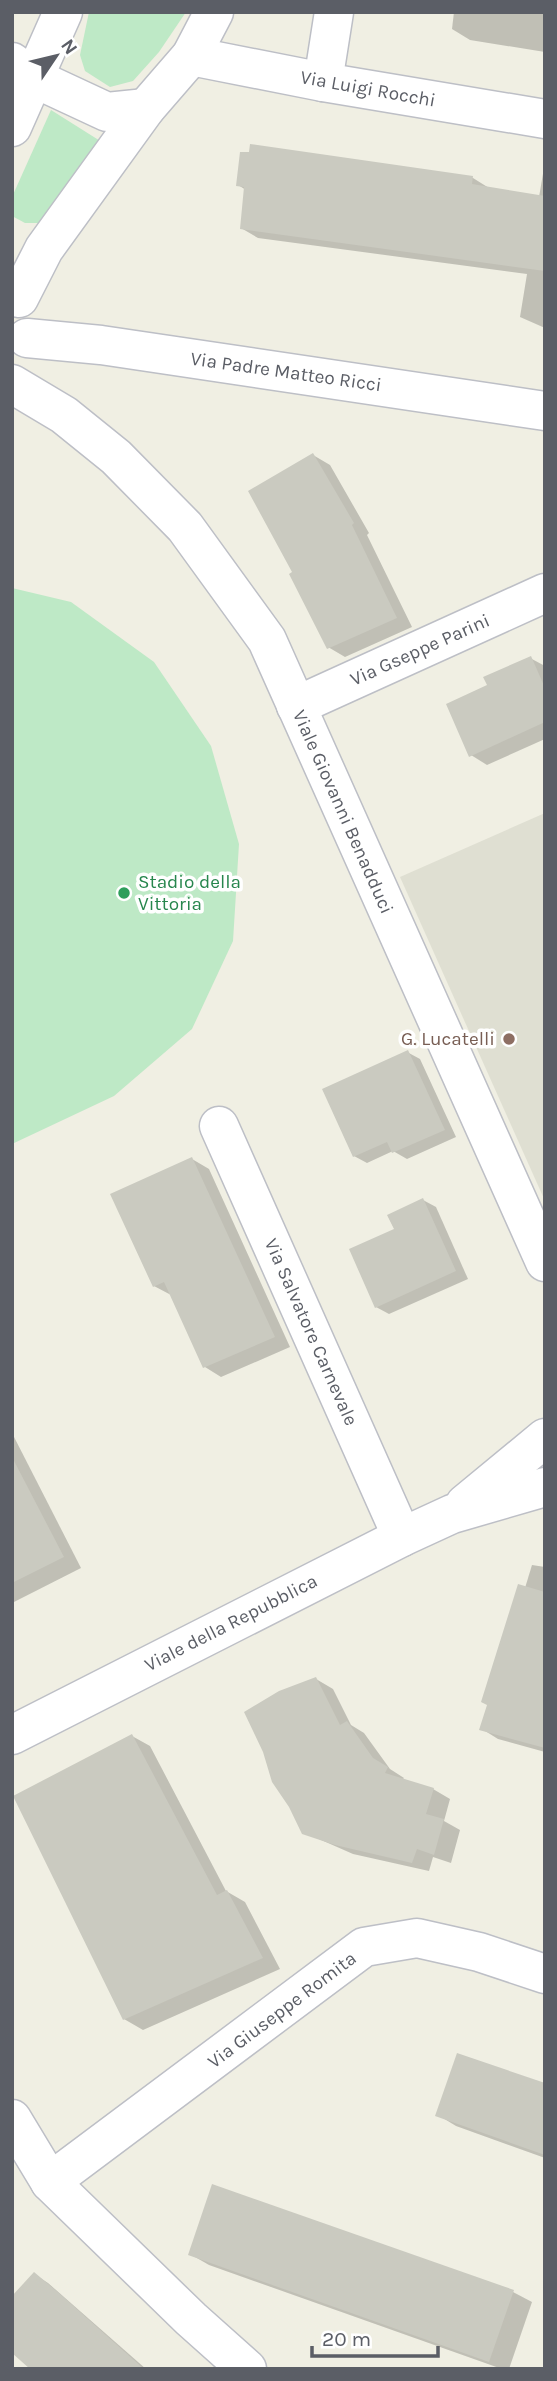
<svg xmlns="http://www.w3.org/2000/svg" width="557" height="2381" viewBox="0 0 557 2381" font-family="Karla,sans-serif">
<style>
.education{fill:#dfdfd2}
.green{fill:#bee9c6}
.shadow{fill:#0003}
.building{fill:#cacac0}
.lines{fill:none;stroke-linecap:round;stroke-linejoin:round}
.minor-casing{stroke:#bdbfc6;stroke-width:41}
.minor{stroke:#fff;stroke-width:38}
.leisure-dot{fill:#2e9e5b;stroke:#fff;stroke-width:2.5}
.education-dot{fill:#8d6e63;stroke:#fff;stroke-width:2.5}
.labels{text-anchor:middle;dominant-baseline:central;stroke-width:7;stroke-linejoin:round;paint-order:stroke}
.street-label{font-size:19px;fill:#5b5e66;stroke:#fff}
.leisure-label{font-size:19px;fill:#27864d;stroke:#fff;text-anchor:start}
.education-label{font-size:19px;fill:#785e54;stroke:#fff;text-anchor:end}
</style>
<rect width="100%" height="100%" fill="#f0efe3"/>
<path class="education" d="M545,813v388l-145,-324z"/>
<g class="green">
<path d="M89,12h97l-27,40 -26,29 -23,6 -25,-16 -5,-16z"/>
<path d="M51,110l54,34 -63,79h-17l-13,-7v-19z"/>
<path d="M12,588l59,14 83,60 57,84 28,98 -6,97 -41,88 -78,67 -102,48z"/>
</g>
<g class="shadow">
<path d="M454,12h91v40l-75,-12 -18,-11z"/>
<path d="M252,146l221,32 16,10 50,9 6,-35v166l-25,-11 7,-43 -269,-36 -17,-10 5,-38 -8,-5z"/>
<path d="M313,455l17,10 39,68 -2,2 45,92 -67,30 -17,-10 -34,-74z"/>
<path d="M530,658l15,8v73l-58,26 -16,-10 19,-69z"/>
<path d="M407,1052l13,7 36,78 -49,22 -14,-8 -26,12 -13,-7z"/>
<path d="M192,1159l17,10 81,178 -69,30 -16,-10 -34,-72 -17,-9z"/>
<path d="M423,1200l13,7 32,72 -79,35 -13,-7 20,-77z"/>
<path d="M12,1433l69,135 -69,35z"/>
<path d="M532,1565l13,2v185l-47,-13 -16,-10z"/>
<path d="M316,1679l17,10 18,36 13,8 26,36 14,9 -2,2 31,9 17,10 -6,22 16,9 -9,33 -18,-6 -4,14 -76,-17 -50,-22z"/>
<path d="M132,1736l18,10 76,145 19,11 35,67 -137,61 -19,-11z"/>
<path d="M545,2086v72l-89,-32 -18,-11z"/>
<path d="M190,2254l323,38 19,10 -23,67h-7l-293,-104z"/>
<path d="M34,2274l14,9 98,86h-113z"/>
</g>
<g class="building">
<path d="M250,144l223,32 -1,8 73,12v75l-305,-42 4,-42 -8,-1 4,-34h9z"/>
<path d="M313,453l41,70 -2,2 45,93 -70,31 -38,-75 3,-2 -44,-81z"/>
<path d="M531,656l14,32v34l-76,35 -23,-53 41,-19 -4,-8z"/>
<path d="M408,1050l37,80 -53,23 -5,-11 -34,15 -31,-68z"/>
<path d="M192,1157l83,180 -72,31 -39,-86 -11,5 -43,-93z"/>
<path d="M423,1198l33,73 -81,37 -26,-59 45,-20 -7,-14z"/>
<path d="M12,1457l52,100 -52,26z"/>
<path d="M518,1584l27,8v156l-66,-18 8,-25 -6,-3z"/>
<path d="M316,1677l24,48 7,-4 26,37 15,9 -3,6 49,15 -8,26 18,5 -10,36 -17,-6 -5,14 -77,-18 -33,-11 -13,-27 -17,-25 -9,-30 -19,-40 35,-21z"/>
<path d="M132,1734l85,161 10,-5 36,68 -140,62 -110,-224z"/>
<path d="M457,2053l88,30v72l-110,-39z"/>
<path d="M212,2184l302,106 -25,72 -301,-107z"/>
<path d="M34,2272l25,21 85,76h-114l-18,-16v-57z"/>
</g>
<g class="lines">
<defs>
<g id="minor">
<path d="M191,56l132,26 222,37"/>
<path d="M12,62l22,16 73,34 39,-4"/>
<path d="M323,82l11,-70"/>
<path d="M12,127l51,-115"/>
<path d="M19,298l25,-49 102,-141 45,-52 23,-44"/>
<path d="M27,338l74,7 444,66"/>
<path d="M12,384l52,31 52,42 69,70 82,113 278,622"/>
<path d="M296,706l249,-113"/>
<path d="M219,1126l183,411"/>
<path d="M465,1504l80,-66"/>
<path d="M12,1735l390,-198 50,-23 93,-27"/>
<path d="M12,2119l38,63 141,137 56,50"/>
<path d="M50,2182l314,-235 53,-9 62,14 66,22"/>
</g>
</defs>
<use href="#minor" class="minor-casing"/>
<use href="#minor" class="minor"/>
</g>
<circle class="leisure-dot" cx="124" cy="893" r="7"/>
<circle class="education-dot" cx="509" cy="1039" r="7"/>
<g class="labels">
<g class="street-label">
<text transform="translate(368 89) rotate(10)">Via Luigi Rocchi</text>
<text transform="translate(286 372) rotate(8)">Via Padre Matteo Ricci</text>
<text transform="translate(420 650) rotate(-24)">Via Gseppe Parini</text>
<text transform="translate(343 812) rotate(66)">Viale Giovanni Benadduci</text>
<text transform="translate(311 1332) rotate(66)">Via Salvatore Carnevale</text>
<text transform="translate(231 1623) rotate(-27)">Viale della Repubblica</text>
<text transform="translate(282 2010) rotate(-37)">Via Giuseppe Romita</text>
</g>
<g class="leisure-label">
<text x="138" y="882">Stadio della<tspan x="138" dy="22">Vittoria</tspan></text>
</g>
<g class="education-label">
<text x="495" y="1039">G. Lucatelli</text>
</g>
</g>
<rect width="557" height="2381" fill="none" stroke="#5b5e66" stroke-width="28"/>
<g transform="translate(56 56) rotate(55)" stroke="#ffffff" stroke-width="5" paint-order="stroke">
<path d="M0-5L12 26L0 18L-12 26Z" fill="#5b5e66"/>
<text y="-10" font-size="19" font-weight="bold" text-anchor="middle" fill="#5b5e66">N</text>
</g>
<path d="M312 2346v10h126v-10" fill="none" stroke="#5b5e66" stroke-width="3.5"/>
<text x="322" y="2346" font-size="21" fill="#5b5e66" stroke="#ffffff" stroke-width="5" paint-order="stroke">20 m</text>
</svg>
